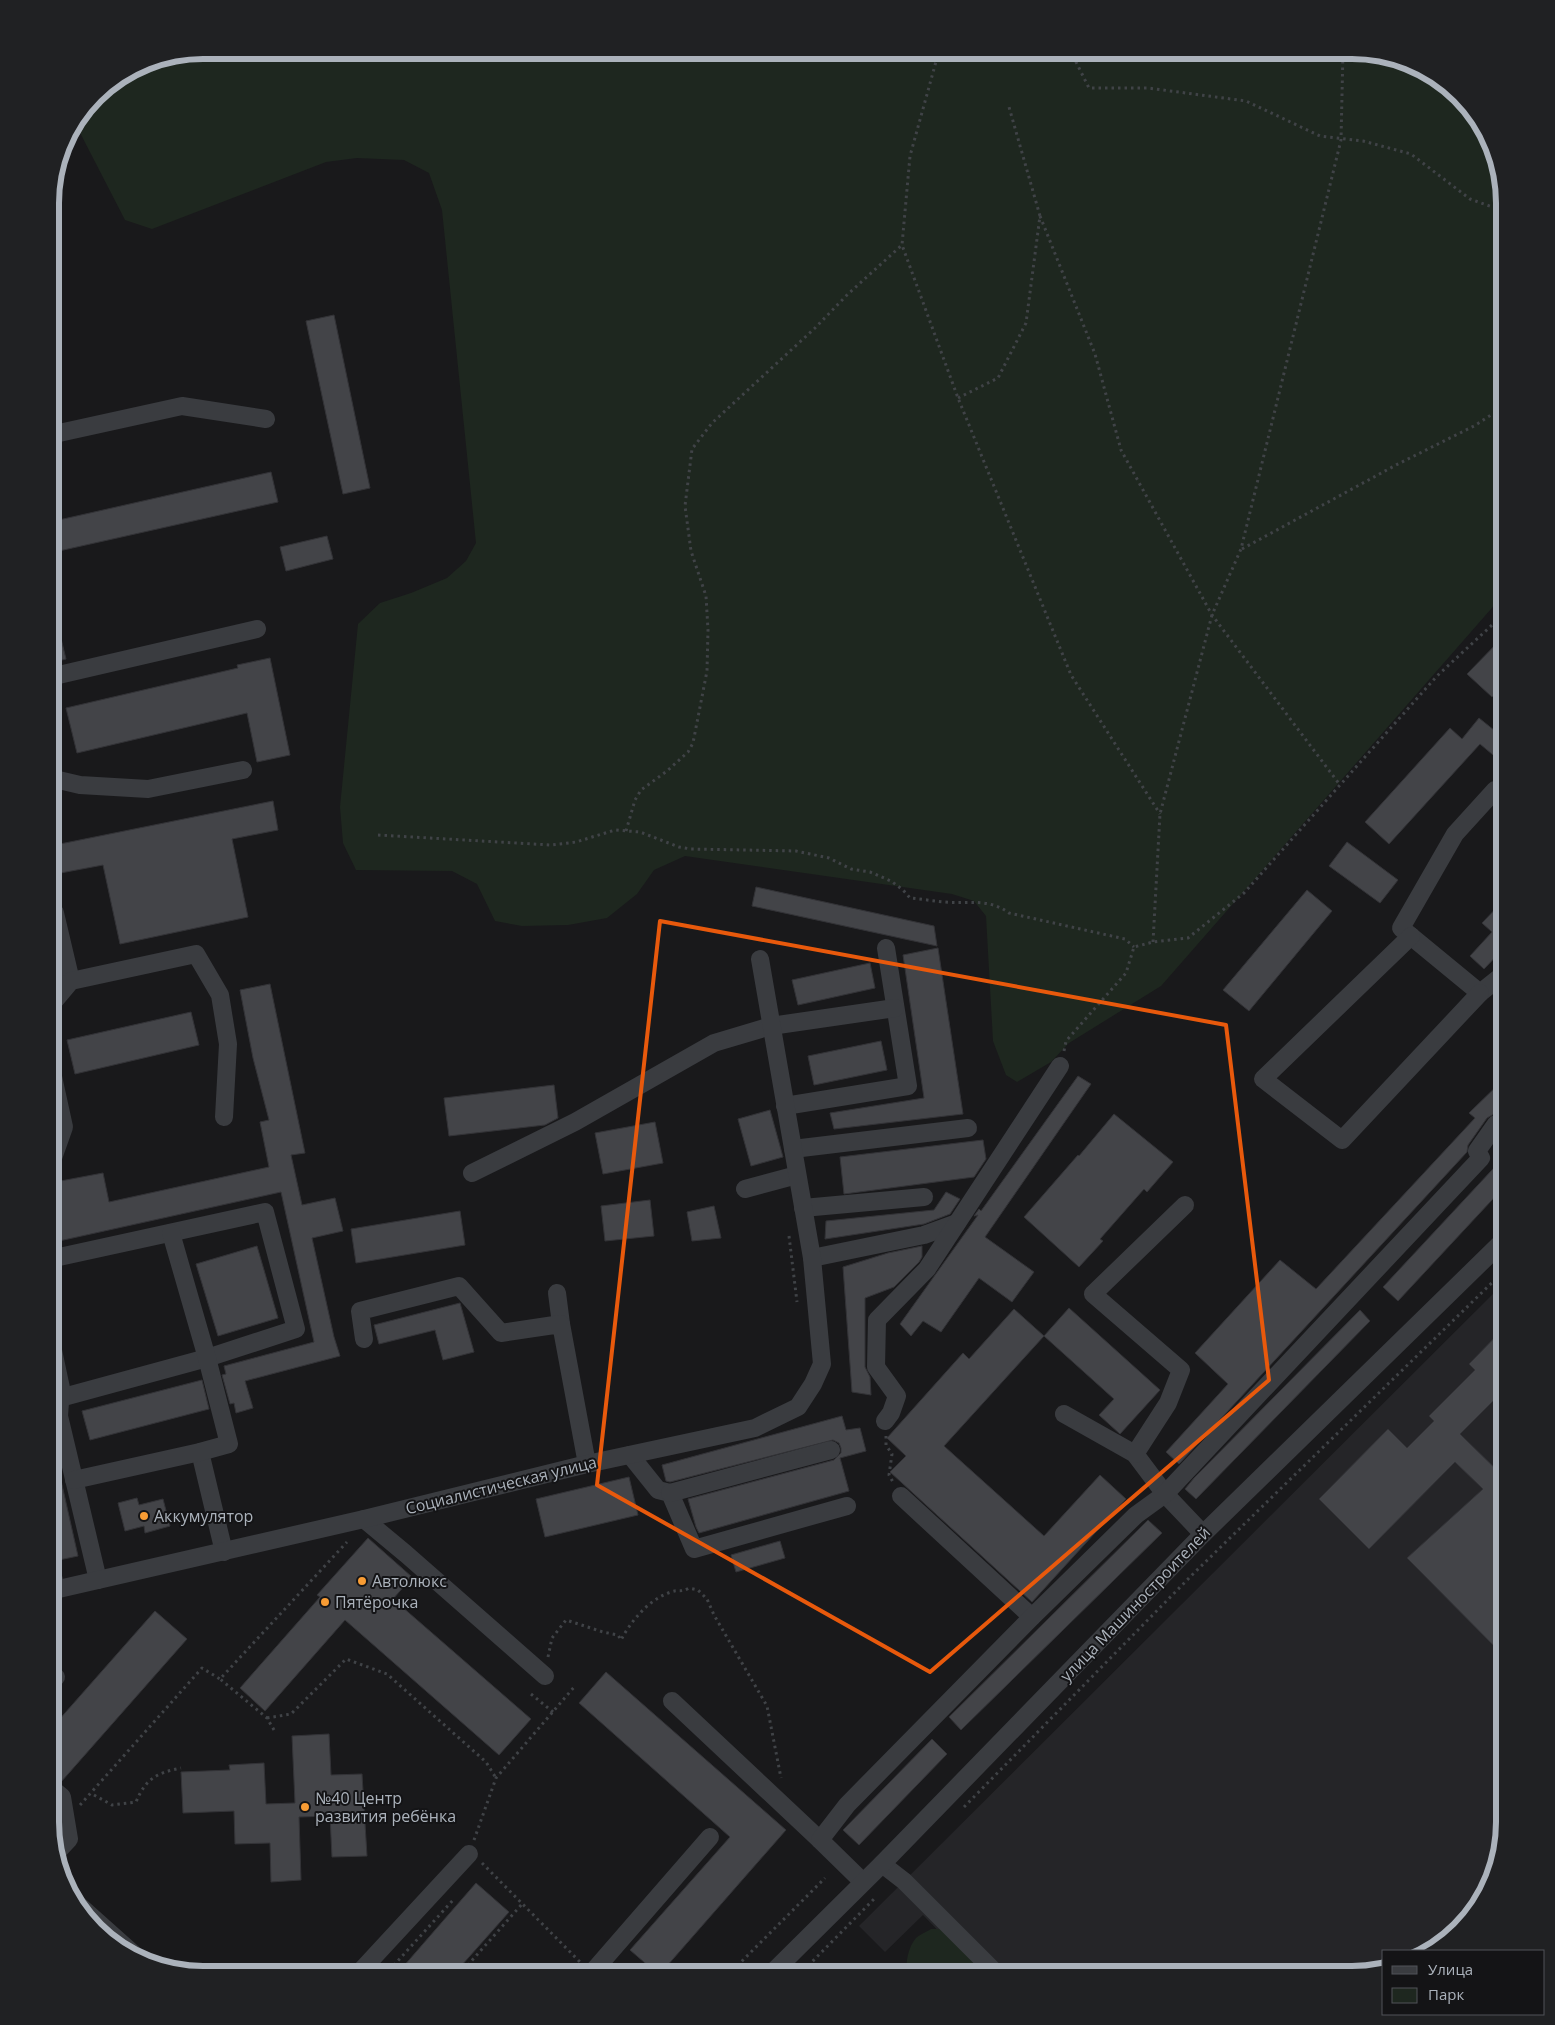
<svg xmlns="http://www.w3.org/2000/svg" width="1555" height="2025" viewBox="0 0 1555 2025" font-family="'Open Sans',sans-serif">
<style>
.built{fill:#252528}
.green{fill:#1e271f}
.building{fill:#434448;stroke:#333337}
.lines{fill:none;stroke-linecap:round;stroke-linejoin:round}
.path{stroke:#404347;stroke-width:3;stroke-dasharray:2.5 4;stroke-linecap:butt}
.minor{stroke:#3a3c40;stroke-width:18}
.marked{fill:none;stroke:#e8590c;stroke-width:4;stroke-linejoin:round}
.poi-dot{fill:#f89c34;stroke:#141416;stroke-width:2}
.labels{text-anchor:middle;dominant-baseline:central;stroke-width:4;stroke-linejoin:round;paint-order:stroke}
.street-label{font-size:16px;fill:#abb2bb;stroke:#141416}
.poi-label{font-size:16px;fill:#abb2bb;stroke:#141416;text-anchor:start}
.rim{fill:none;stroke:#abb2bb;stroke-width:6}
</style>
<rect width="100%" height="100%" fill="#19191b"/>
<path class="built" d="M1505,1282v541l-20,75 -48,51 -4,2h-49v20l-31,4h-372l-58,-60 -38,37 -26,-26z"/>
<g class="green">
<path d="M203,50h1159l66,20 51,48 21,45 5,40v390l-344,393 -92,57 -18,19 -34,20 -11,-7 -13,-34 -7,-125 -12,-15 -22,-7 -267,-38 -31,14 -17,24 -30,24 -39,7 -46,1 -27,-5 -18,-37 -25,-13 -96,-1 -13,-27 -3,-36 18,-183 22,-21 31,-10 36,-15 19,-17 10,-18 -34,-333 -13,-37 -25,-13 -47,-2 -31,4 -174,67 -27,-9 -50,-97 27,-35 42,-26z"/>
<path d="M931,1929h14l44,46h-82c-2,-11 1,-28 9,-37 3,-3 10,-6 15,-9z"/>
</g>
<g class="building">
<path d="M334,315l36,173 -27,6 -37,-173z"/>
<path d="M271,472l7,30 -228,51v-31z"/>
<path d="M327,536l6,23 -47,12 -6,-24z"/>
<path d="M50,618h6l10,41 -16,4z"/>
<path d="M1505,635v49l-13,13 -25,-23z"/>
<path d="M270,658l20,97 -33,7 -10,-49 -170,40 -11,-45 172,-40 -1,-3z"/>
<path d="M1479,718l26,21v26l-25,-21 -91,100 -24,-22 85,-94 12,11z"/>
<path d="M273,801l5,29 -46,9 16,78 -128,27 -17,-79 -53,10v-29z"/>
<path d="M1347,842l51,38 -18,23 -51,-37z"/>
<path d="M756,887l178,39 3,20 -185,-40z"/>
<path d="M1307,890l25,21 -83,100 -26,-21z"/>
<path d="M1505,899v48l-21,22 -14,-13 22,-24 -10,-9z"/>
<path d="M938,948l25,166 -129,15 -4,-16 94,-15 -21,-143z"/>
<path d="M870,963l5,25 -77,17 -6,-25z"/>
<path d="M270,984l35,169 -14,2 11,50 33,-7 8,33 -31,7 22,99 6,19 -95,25 8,27 -17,5 -2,-10 -4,1 -8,-29 4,-1 -2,-8 90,-24 -33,-150 -231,51v-60l53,-10 6,29 160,-35 -9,-45 9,-2 -16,-62 -13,-68z"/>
<path d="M191,1012l8,33 -124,29 -8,-34z"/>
<path d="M881,1041l6,29 -73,15 -6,-29z"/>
<path d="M1078,1076l13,8 -106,153 49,35 -22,30 -33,-24 -38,54 -18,-11 -12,15 -11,-12 78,-109 -4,1 5,-7 2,2z"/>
<path d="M1505,1078v34l-11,2 -7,4 -19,27 -1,7 -288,312 -13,-12 62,-68 -33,-31 85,-93 36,29 159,-171 -6,-5z"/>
<path d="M554,1085l4,33 -13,7 -96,11 -5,-38z"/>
<path d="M770,1110l13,47 -32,9 -13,-47z"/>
<path d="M1114,1114l59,48 -26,30 -3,-3 -44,50 3,2 -24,26 -55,-50 54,-62 1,1z"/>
<path d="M655,1122l8,41 -60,11 -8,-41z"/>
<path d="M1502,1133h3v53l-107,115 -15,-14 122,-131 -11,-10z"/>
<path d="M983,1140l3,19 -12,18 -130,17 -4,-37z"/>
<path d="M946,1192l14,7 -10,15 -26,10 -99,15 1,-18 108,-11z"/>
<path d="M650,1200l4,36 -49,5 -4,-35z"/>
<path d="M714,1206l7,32 -29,3 -5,-29z"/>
<path d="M460,1211l5,34 -109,18 -5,-34z"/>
<path d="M257,1246l21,72 -60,18 -22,-72z"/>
<path d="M922,1246v11l-3,5 -25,25 -29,11v69l5,10 1,18 -19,-3 -9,-125 45,-14z"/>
<path d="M460,1303l14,49 -31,8 -8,-30 -56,14 -5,-19z"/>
<path d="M1069,1308l91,82 -40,44 -21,-19 15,-16 -70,-63z"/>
<path d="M1014,1309l30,27 -100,110 100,90 56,-61 26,24 -94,103 -142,-130 16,-16 -19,-18 76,-85 6,6z"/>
<path d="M1360,1310l10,11 -174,178 -11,-10 9,-11z"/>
<path d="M1505,1327v78l-8,-8 -37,37 45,44v179l-98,-99 76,-69 -28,-27 -86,87 -50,-50 69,-70 19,19 27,-27 -5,-5 46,-46 -6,-6z"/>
<path d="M202,1380l7,29 -119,31 -8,-29z"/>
<path d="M842,1416l4,14 14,-2 6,23 -26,7 9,33 -150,42 -3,-6 -8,-28 146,-39 7,-7v-5l-2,-5 -6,-3 -163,42 -4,-1 -4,-16z"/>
<path d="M56,1458l22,98 -19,4 -9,-36v-65z"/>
<path d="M629,1477l9,38 -93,22 -9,-38z"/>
<path d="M137,1498l2,7 24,-6 7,27 -25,7 -1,-7 -19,5 -7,-28z"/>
<path d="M1148,1520l14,13 -201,197 -12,-13z"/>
<path d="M368,1538l44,39 -19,22 138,120 -32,36 -154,-135 -80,91 -25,-23 80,-91 -3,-2z"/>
<path d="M780,1541l5,17 -49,14 -5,-17z"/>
<path d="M155,1611l32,28 -126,143 -11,-9v-43z"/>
<path d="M606,1672l180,158 -127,145 -29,-25 100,-113 -151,-134z"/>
<path d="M329,1734l2,41 31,-1 5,82 -35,1 -2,-41 -31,1 2,63 -30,2 -1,-39 -35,1 -1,-33 -51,2 -2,-41 49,-2 -1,-5 35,-2 2,41 29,-1 -3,-67z"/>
<path d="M932,1739l15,15 -88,91 -16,-15z"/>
<path d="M476,1883l33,29 -56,63h-57z"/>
</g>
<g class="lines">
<g class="path">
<path d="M936,50l1,8 -27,98 -8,89 56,153 113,277 89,139"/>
<path d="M1070,50l19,38h59l98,13 74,35 43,5 48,13 59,45 28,10 7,6"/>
<path d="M937,57l4,-7"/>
<path d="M1040,216l55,138 26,96 91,165 128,170"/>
<path d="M958,398l40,-20 28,-55 14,-107 -31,-109"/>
<path d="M1242,549l154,-84 78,-39 31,-20"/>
<path d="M626,831l9,-31 6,-10 26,-19 21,-19 5,-9 14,-72 1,-41 -2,-34 -15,-45 -6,-45 7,-57 20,-26 103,-95 33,-34 54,-49"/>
<path d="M378,835l173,10 25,-3 39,-12 25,2 39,15 12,2 105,2 33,7 22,11 19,3 21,9 12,9 7,8c11,1 23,3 35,4 23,2 44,-4 64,11l116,26 9,8"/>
<path d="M1153,942l7,-128 52,-199 29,-66 100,-409 2,-90"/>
<path d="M1064,1051l2,-10 60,-68 8,-26 19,-5 35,-4 56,-45 193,-217 68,-63"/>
<path d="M789,1236l8,66"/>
<path d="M886,1436v9l6,9 -3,21 4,7"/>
<path d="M548,1657l4,-19 14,-18 37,12 15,3 3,5c10,-19 28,-41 50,-48 7,-3 10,1 18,-4l9,2 9,9 7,16 53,91 14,72"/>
<path d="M531,1694l22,18"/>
<path d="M267,1718l24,-4 55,-55 41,15 99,88 10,16"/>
<path d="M274,1730l-7,-12 -47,-39 127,-137"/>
<path d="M94,1795l18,10 24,-3c10,-24 21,-29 45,-34"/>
<path d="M80,1805l122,-137 18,11"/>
<path d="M964,1807l228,-232 313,-305"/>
<path d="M474,1840l22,-62 79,-92"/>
<path d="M482,1863l98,99"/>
<path d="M385,1975l69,-76"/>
<path d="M459,1975l64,-72"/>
<path d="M728,1975l97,-97"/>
<path d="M799,1975l77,-78"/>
</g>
<g class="minor">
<path d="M50,435l132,-29 84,13"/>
<path d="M50,677l207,-48"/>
<path d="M50,778l30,7 68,4 95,-19"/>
<path d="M1495,790l-40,44 -54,94 79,65 25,-20"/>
<path d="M55,913l16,68"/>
<path d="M1411,936l-148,143 79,61 138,-147"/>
<path d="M50,1006l21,-25 125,-27 24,41 8,49 -4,73"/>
<path d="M785,1106l123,-20 -22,-138"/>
<path d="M793,1149l175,-21"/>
<path d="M50,1159l3,-1 11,-31 -14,-64"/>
<path d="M472,1173l103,-51 139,-79 57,-17 124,-18"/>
<path d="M745,1189l52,-14"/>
<path d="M803,1208l121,-11"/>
<path d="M812,1258l112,-23 33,-12"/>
<path d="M50,1259l215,-47 31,117 -89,29 -147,40"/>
<path d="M557,1293l4,31"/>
<path d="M50,1336l11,52 -2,28 39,164"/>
<path d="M364,1339l-4,-28 99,-25 42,47 60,-9 26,140"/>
<path d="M1064,1414l71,40 30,40 38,40"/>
<path d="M885,1421l6,-8 6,-17 -21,-29 1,-47 50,-51 133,-203"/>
<path d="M200,1452l24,100"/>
<path d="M1135,1454l33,-51 13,-33 -88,-76 92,-89"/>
<path d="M630,1455l28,35 12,3 24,56 153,-43"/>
<path d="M74,1480l126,-28 29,-8 -22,-86 -36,-125"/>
<path d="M670,1493l161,-43"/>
<path d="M901,1496l131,121"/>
<path d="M364,1519l42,35 139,122"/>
<path d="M50,1564l6,25"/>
<path d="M50,1591l314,-72 223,-55 168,-36 43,-21 15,-23 9,-20 -10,-106 -52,-299"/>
<path d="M50,1684l6,-7 -6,-5"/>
<path d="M672,1701l148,139"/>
<path d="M50,1787l12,10 7,42 -15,16"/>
<path d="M882,1864l22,17 94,94"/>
<path d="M863,1882l-43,-42 27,-35 185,-188 104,-102 29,-21 316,-336 -4,-7 19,-27 9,-2"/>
<path d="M73,1900l65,58"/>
<path d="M357,1975l112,-121"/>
<path d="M590,1975l120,-138"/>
<path d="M770,1975l112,-111 321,-330 302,-295"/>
</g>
</g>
<path class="marked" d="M660,921l566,104 43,355 -339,292 -333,-187z"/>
<g class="poi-dot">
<circle cx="144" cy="1516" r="5"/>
<circle cx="362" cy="1581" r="5"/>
<circle cx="325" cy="1602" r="5"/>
<circle cx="305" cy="1807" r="5"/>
</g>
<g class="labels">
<g class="street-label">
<text transform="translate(501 1485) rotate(-14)">Социалистическая улица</text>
<text transform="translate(1135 1604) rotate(-46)">улица Машиностроителей</text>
</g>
<g class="poi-label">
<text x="154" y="1516">Аккумулятор</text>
<text x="372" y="1581">Автолюкс</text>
<text x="335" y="1602">Пятёрочка</text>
<text x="315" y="1798">№40 Центр<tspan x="315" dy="18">развития ребёнка</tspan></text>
</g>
</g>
<path d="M0 0H1555V2025H0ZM203 59H1352A144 144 0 0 1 1496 203V1822A144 144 0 0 1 1352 1966H203A144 144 0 0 1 59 1822V203A144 144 0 0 1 203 59Z" fill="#202123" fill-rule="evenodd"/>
<path class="rim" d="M203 59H1352A144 144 0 0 1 1496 203V1822A144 144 0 0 1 1352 1966H203A144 144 0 0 1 59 1822V203A144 144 0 0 1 203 59Z"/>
<rect x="1382" y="1950" width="162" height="65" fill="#141416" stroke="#505358"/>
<rect x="1392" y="1966" width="25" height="8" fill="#3a3c40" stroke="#505358"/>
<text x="1428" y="1975" font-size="15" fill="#abb2bb">Улица</text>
<rect x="1392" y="1988" width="25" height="15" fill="#1e271f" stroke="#505358"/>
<text x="1428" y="2000" font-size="15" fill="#abb2bb">Парк</text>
</svg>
